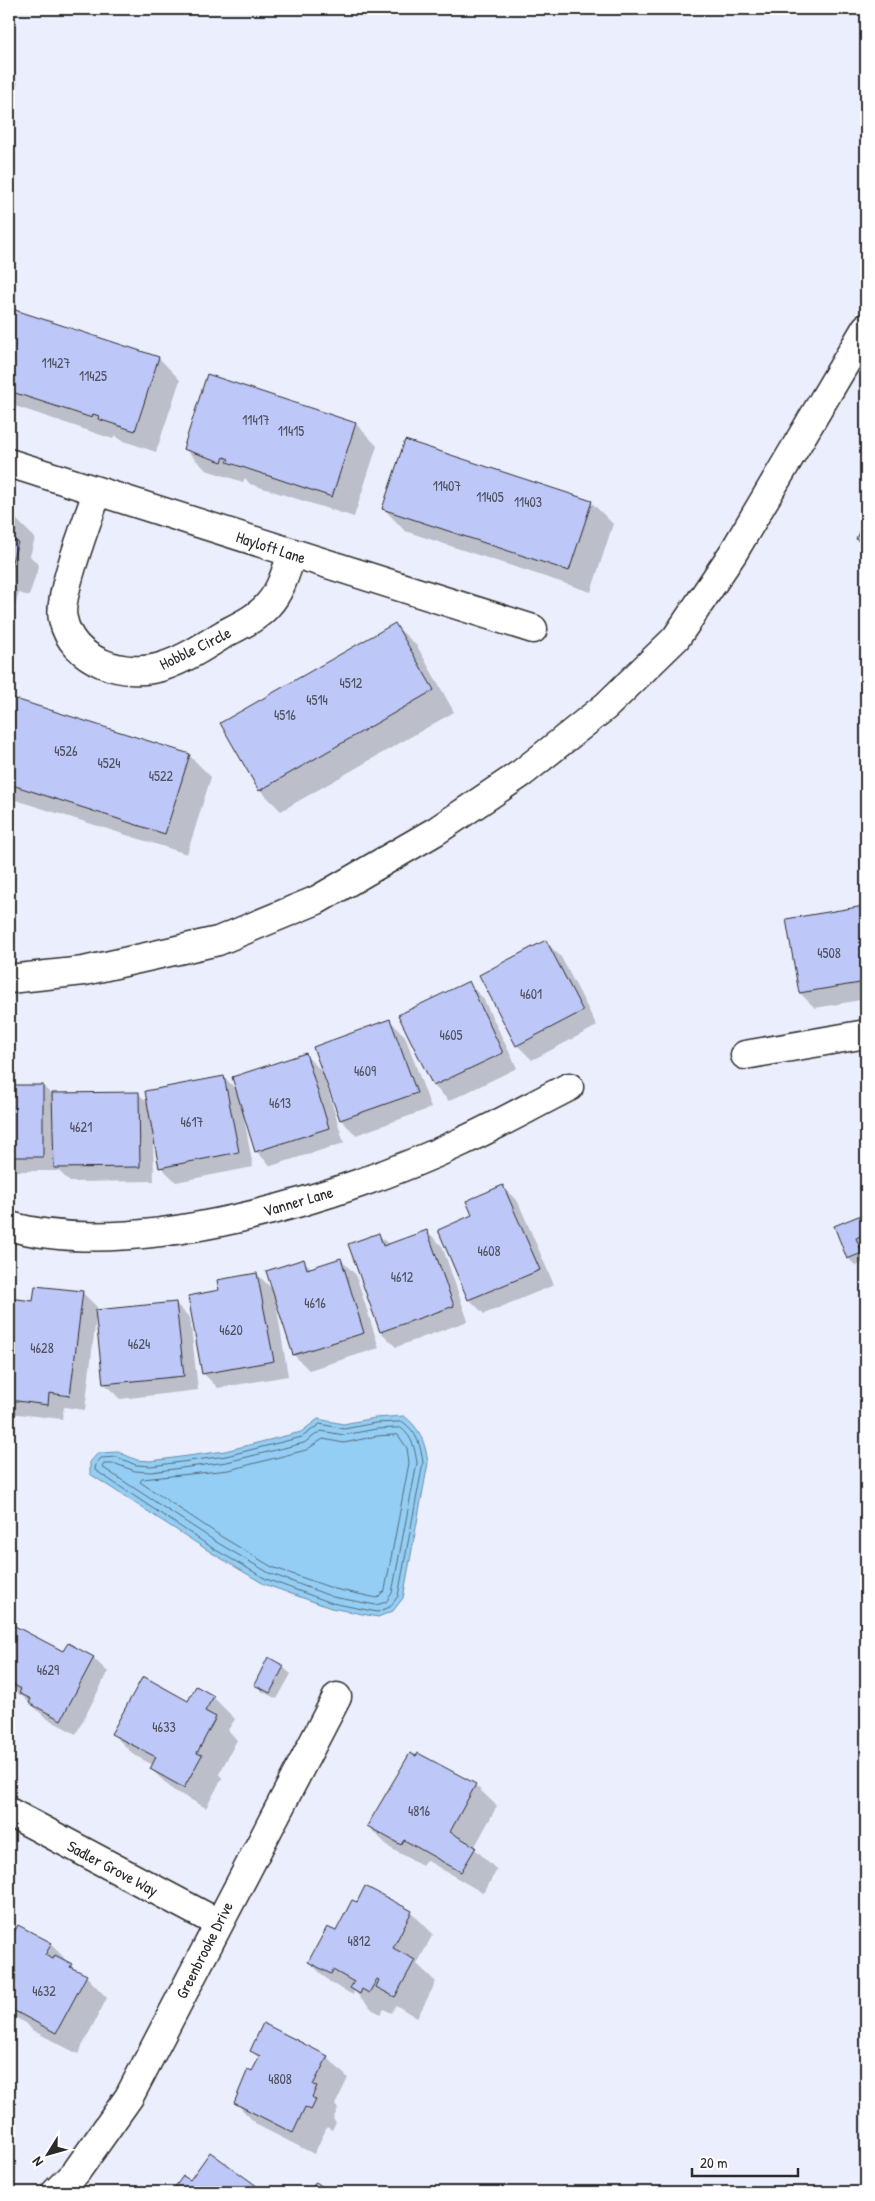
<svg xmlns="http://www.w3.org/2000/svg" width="875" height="2201" viewBox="0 0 875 2201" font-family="'Patrick Hand',sans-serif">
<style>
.water{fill:#94cef4;stroke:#6a8da4}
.shadow{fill:#0003}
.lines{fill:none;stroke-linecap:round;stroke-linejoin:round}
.shore{stroke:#556c7b;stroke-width:1}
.building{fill:#bdc7f8;stroke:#2b2b2b}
.street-casing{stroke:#2b2b2b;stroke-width:31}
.street{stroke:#fff;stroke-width:28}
.labels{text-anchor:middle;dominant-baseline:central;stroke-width:4.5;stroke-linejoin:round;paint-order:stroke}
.number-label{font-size:14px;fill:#50525e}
.street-label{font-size:16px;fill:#2b2b2b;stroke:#fff}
</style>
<rect width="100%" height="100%" fill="#ebeefd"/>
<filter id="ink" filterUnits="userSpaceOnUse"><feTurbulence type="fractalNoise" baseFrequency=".02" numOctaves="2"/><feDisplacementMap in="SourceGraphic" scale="10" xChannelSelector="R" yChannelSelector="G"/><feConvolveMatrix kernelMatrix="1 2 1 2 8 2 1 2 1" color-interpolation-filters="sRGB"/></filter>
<g filter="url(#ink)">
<path class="water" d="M404,1416c17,13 21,27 24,47l-25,135 -10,13 -15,6 -47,-9 -67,-24 -52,-31 -122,-79v-12l8,-9 20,-1 19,8 14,1 74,-10 76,-19 17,-13 25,5 32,-6z"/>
<g class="shadow">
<path d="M9,75l9,8 -9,23z"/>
<path d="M9,309l150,49 21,22 -24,72 -35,-12 -6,-5 -2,4 -104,-35z"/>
<path d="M208,376l148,48 21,22 -23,71 -104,-33 -5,-6 -2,4 -37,-12 -22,-22z"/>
<path d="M591,502l22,22 -22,68 -186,-61 -21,-22z"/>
<path d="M9,515l5,2 21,21 -5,18 9,9 -10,31 -10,-3 -6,19 -4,-1z"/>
<path d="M866,518v30l-9,-9z"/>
<path d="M395,625l22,21 37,66 -173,99 -21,-21z"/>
<path d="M9,699l180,56 22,22 -24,77 -178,-56z"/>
<path d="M863,907l3,3v89l-51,9 -15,-15z"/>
<path d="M546,942l15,15 36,69 -65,34 -15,-15z"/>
<path d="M468,983l15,15 34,70 -68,33 -15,-15z"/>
<path d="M390,1021l15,15 26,72 -75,27 -15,-15z"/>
<path d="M305,1055l17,16 22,72 -73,23 -15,-15 -11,-34 -1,1 9,49 -77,15 -15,-15 -8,-30 1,44 -84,1 -11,-11h-50v-85h34l11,11 84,-4 10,10 76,-26 13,13z"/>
<path d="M503,1187l15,15 36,83 -70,29 -15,-15 4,-83z"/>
<path d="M866,1214v47l-10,5 -8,-8 -12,-32z"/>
<path d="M427,1231l15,15 26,75 -72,26 -15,-15 -31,-87 29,-10 10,10z"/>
<path d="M341,1260l15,15 23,73 -70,22 -15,-15 -26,-83 36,-11 8,8z"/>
<path d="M257,1274l17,17 14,85 -70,12 -15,-15 17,-82z"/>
<path d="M82,1292l15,15v4l78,-8 15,15 8,72 -78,9 -15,-15 -9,-66 -11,92 -21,-3 -2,12 -53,-6v-114l25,4z"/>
<path d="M9,1624l55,29 29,5 15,14 -32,62 -30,-16 -37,-34z"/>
<path d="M283,1667l8,7 -14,25 -14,-7 -7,-7z"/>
<path d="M213,1697l22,22 -7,11 9,10 -18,34 3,4 -16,30 -33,-18 -22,-21 2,-4 -19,-10 -21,-21 75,-32z"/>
<path d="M417,1757l58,28 22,21 -23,42 23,22 -14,23 -57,-33 -4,5 -32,-17 -22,-22z"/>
<path d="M366,1888l45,24 22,22 -16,30 19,18 -19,36 -21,-13 -5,8 -7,-4 -3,5 -8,-4 -19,-19 -1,4 -22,-12 -22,-21 27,-29z"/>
<path d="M18,1927l33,17 27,29 8,3 21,22 -29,56 -46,-24 -6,-7 -17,-9v-69z"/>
<path d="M251,2050l76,7 21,21 -13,27 3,4 -5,10 3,3 -4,8 -5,-3 -13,27 -57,-29 -21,-22 24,-44z"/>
<path d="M210,2153l51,37 2,2h-91l11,-15 7,5z"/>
</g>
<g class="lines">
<g class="shore">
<path d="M403,1422c14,10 18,24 20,41l-25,133 -8,11 -13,5 -45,-9 -66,-24 -52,-30 -119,-79 1,-6 5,-6 16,-1 19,8 15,1 75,-10 76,-19 18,-13 24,5 31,-6z"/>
<path d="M401,1428c12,9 14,22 16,35l-25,130 -6,9 -10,3 -43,-8 -64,-24 -51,-30 -116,-76 2,-3h12l19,7 16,1 76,-10 77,-19 17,-12 23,4 32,-6z"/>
<path d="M398,1435l9,13 2,15 -24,127 -8,8 -42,-9 -63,-22 -50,-30 -82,-55 2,-3 87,-9 77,-20 17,-11 21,4 33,-7z"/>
</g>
</g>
<g class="building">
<path d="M9,308l150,49 -24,74 -37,-12 1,-3 -6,-2 -1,4 -83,-27z"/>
<path d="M207,374l149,49 -24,74 -105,-35 2,-3 -5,-2 -2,5 -39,-13z"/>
<path d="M405,440l187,61 -23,70 -187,-62z"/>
<path d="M9,514l5,2 -5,17z"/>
<path d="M866,515v29l-10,-5z"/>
<path d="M9,539l9,3 -9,29z"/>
<path d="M395,623l39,67 -175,101 -39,-68z"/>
<path d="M9,697l181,57 -25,80 -156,-50z"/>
<path d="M864,906l2,15v61l-67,11 -13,-74z"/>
<path d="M546,940l37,71 -67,35 -37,-71z"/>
<path d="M469,981l34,72 -70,33 -35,-71z"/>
<path d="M390,1019l27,74 -77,27 -27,-73z"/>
<path d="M306,1053l23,75 -74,24 -23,-75z"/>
<path d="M224,1076l15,76 -80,16 -14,-77z"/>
<rect x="9" y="1085" width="34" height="72"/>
<path d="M139,1092l1,75 -86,1 -2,-75z"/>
<path d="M503,1185l37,85 -72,30 -30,-70 34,-15 -6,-14z"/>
<path d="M866,1213v21l-10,4 6,15 -15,6 -13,-33z"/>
<path d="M427,1230l27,76 -74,26 -32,-88 31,-11 4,13z"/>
<path d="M866,1241v15l-6,-12z"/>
<path d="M341,1258l23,75 -71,22 -27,-84 38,-12 3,10z"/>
<path d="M257,1273l17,88 -72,13 -14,-78 31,-6 -2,-10z"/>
<path d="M35,1286l48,5 -13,105 -21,-3 -1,12 -39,-5v-102l24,3z"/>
<path d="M176,1302l8,74 -81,8 -8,-74z"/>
<path d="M9,1623l54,28 5,-8 26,14 -33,63 -32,-17 2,-4 -12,-6 2,-4 -12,-7z"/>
<path d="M268,1657l16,9 -14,27 -16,-8z"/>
<path d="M143,1676l45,25 8,-15 18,10 -9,15 11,6 -19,36 5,2 -18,33 -34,-19 6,-12 -45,-23z"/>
<path d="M410,1753l6,3 2,-3 58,31 -26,48 26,15 -15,25 -57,-32 -3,5 -34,-19z"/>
<path d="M365,1886l47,25 -19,37 22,12 -20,37 -19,-10 3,-7 -2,-1 -8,14 -7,-4 -2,5 -10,-6 4,-6 -21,-12 -2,4 -23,-12 19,-35 9,4 16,-31 5,2z"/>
<path d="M18,1925l34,18 -7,12 8,4 2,-4 17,9 -2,3 17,8 -31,58 -47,-25v-66z"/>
<path d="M263,2023l65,33 -15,29 4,1 -5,11 4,3 -5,10 -6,-3 -12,26 -59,-30 14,-34 4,2 8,-15 -10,-5z"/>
<path d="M210,2152l51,37 -2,3h-94l3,-3 4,2 11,-15 7,4z"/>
<path d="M316,2182l14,10h-21z"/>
</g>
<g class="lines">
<defs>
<g id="street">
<path d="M9,463l524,166"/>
<path d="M97,492c-8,26 -40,104 -34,127 9,43 63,60 101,47 21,-7 41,-20 60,-32 15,-8 33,-16 44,-29 13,-14 18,-34 24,-51"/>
<path d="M9,979l75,-8 134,-30 99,-41 119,-69 86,-58 84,-67 70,-68 57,-85 133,-225"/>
<path d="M745,1055l121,-21"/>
<path d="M9,1226c127,36 335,-29 452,-84 37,-17 72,-37 108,-55"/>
<path d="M9,1812l209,111"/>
<path d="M56,2192l20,-20 53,-75 208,-400"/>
</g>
</defs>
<use href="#street" class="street-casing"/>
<use href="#street" class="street"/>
</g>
</g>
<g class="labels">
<g class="number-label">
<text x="56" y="362">11427</text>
<text x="93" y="375">11425</text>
<text x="256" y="419">11417</text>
<text x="291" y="430">11415</text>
<text x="447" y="485">11407</text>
<text x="490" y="496">11405</text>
<text x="528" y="501">11403</text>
<text x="351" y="682">4512</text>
<text x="317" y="699">4514</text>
<text x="285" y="714">4516</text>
<text x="66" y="750">4526</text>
<text x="109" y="762">4524</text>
<text x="161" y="775">4522</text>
<text x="829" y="952">4508</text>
<text x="531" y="993">4601</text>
<text x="451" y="1034">4605</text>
<text x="365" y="1070">4609</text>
<text x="280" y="1102">4613</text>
<text x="192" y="1121">4617</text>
<text x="81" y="1126">4621</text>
<text x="489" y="1250">4608</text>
<text x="402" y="1276">4612</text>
<text x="315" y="1302">4616</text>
<text x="231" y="1329">4620</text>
<text x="139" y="1343">4624</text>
<text x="42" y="1347">4628</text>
<text x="48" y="1669">4629</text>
<text x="164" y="1726">4633</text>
<text x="419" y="1810">4816</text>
<text x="359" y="1940">4812</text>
<text x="44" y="1990">4632</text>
<text x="280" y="2078">4808</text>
</g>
<g class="street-label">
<text transform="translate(271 547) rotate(18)">Hayloft Lane</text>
<text transform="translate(195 648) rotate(-26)">Hobble Circle</text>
<text transform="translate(298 1201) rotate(-16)">Vanner Lane</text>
<text transform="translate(113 1868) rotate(28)">Sadler Grove Way</text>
<text transform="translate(204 1950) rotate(-63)">Greenbrooke Drive</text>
</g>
</g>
<rect width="875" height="2201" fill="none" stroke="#fff" stroke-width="30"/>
<rect x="15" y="15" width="845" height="2171" fill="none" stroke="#2b2b2b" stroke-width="2" filter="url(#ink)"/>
<g transform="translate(48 2154) rotate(233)" stroke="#ffffff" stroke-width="4" paint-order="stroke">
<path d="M0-4L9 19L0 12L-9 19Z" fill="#2b2b2b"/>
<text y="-8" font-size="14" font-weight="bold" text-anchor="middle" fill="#2b2b2b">N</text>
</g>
<path d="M692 2168v8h106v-8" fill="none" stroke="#2b2b2b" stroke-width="2.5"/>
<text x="700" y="2168" font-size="15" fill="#2b2b2b" stroke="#ffffff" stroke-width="4" paint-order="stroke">20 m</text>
</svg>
